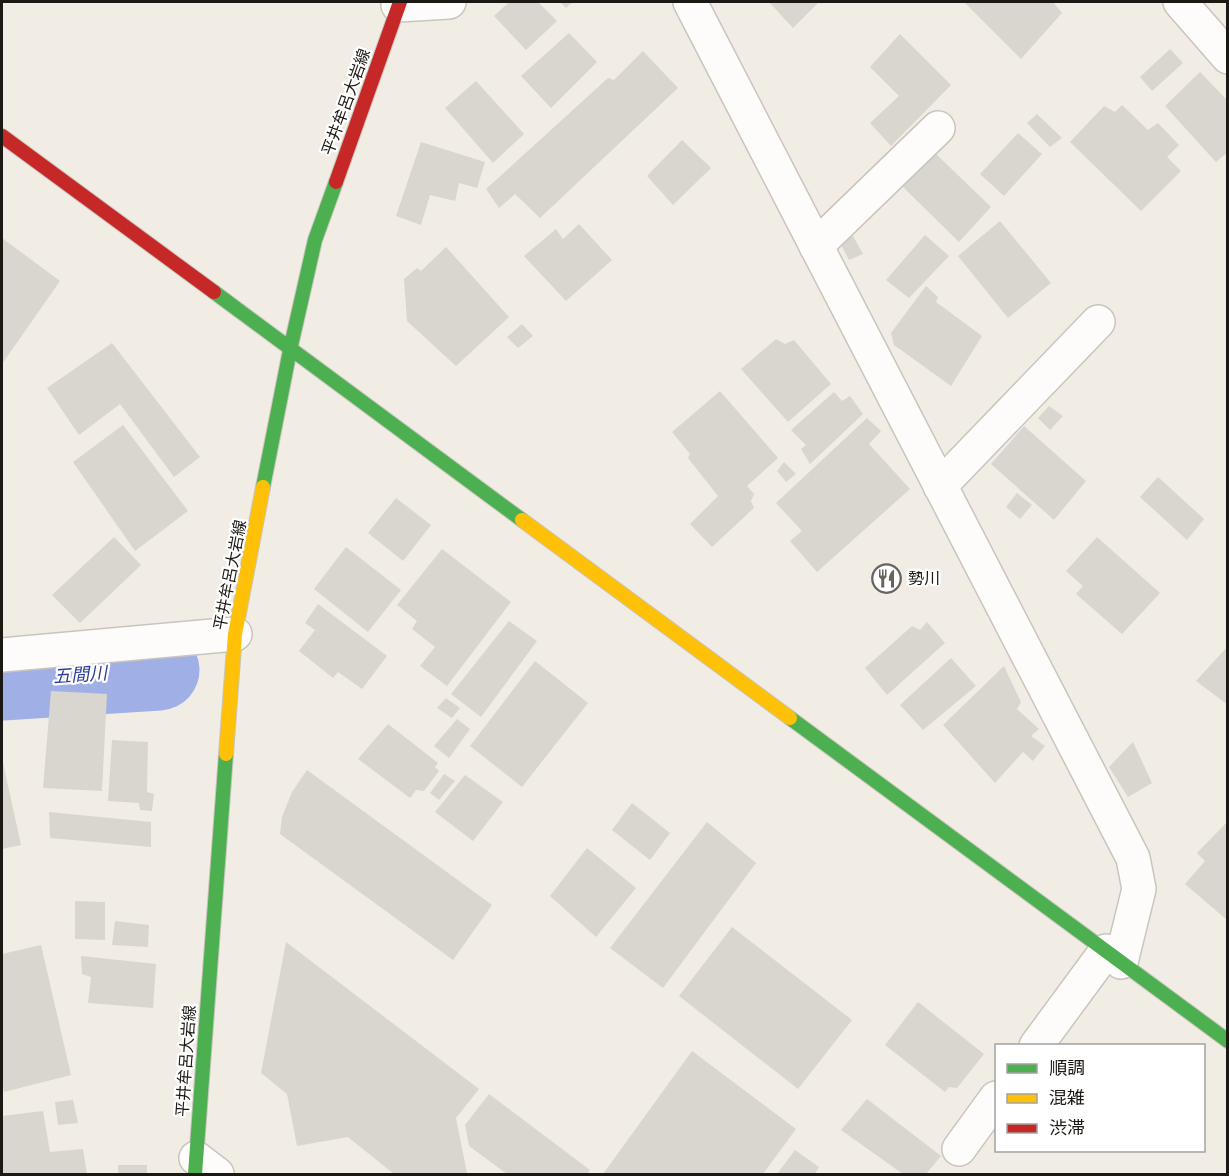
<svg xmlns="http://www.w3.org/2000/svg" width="1229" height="1176" viewBox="0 0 1229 1176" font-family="'Fira Sans Condensed','Noto Sans JP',sans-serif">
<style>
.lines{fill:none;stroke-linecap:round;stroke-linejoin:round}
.river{stroke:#a0b0e7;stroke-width:81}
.building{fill:#d9d6cf}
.street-casing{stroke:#c9c5be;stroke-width:36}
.fast-casing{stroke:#c9c5be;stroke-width:16}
.slow-casing{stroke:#c9c5be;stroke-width:16}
.jam-casing{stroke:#c9c5be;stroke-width:16}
.street{stroke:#fdfcfb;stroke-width:33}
.fast{stroke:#4caf50;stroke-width:14}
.slow{stroke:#ffc107;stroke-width:14}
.jam{stroke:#c62828;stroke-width:14}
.labels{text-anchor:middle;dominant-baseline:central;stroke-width:4.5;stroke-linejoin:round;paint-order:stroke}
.street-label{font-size:16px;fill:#1c1914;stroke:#fff}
.poi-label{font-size:16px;fill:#1c1914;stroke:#fff;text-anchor:start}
.water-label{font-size:18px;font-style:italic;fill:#2b3c9a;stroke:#fff}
</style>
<rect width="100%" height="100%" fill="#f1ede4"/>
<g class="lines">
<path class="river" d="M2,680l157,-10"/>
</g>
<g class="building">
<path d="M509,2h29l19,19 -31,29 -32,-34z"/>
<path d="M560,2h13l-7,6z"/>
<path d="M769,2h50l-26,26z"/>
<path d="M964,2h89l9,11 -41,46z"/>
<path d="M569,33l28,29 -46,46 -30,-32z"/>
<path d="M900,34l51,51 -60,61 -21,-23 29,-27 -29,-29z"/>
<path d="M1170,49l13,14 -31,28 -12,-14z"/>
<path d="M643,51l35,37 -138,130 -25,-24 -16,14 -13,-19 122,-111 6,2z"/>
<path d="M1200,72l28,29v51l-12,10 -51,-56z"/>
<path d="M476,81l48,53 -31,29 -48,-55z"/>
<path d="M1122,105l26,25 10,-7 21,22 -12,12 14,14 -40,40 -71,-69 34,-36 11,6z"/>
<path d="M1037,114l25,24 -12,9 -23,-24z"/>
<path d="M1018,133l24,21 -38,42 -24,-22z"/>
<path d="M682,140l29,28 -38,37 -26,-29z"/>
<path d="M421,142l64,20 -8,26 -18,-5 -4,18 -25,-6 -9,30 -25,-9z"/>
<path d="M935,153l56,54 -32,35 -58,-57z"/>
<path d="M1000,221l51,62 -43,35 -50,-62z"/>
<path d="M579,224l33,36 -46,41 -42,-45 32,-27 7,10z"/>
<path d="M925,235l24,21 -40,42 -23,-18z"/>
<path d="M853,236l10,18 -14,6 -9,-17z"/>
<path d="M2,238l58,43 -58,83z"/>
<path d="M446,247l63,70 -53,49 -49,-45 -3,-42 13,-11 4,3z"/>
<path d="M926,286l12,11 -2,5 46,34 -31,50 -57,-41 -3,-12z"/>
<path d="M522,324l11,12 -15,12 -11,-11z"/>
<path d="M776,339l9,5 9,-4 37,44 -43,38 -47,-53z"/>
<path d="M112,343l88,114 -26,20 -54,-73 -41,31 -32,-47z"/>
<path d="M720,391l58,67 -31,28 7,8 -3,7 3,7 -42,39 -22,-23 28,-28 -30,-38 2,-4 -18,-22z"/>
<path d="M834,392l8,9 8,-5 13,18 -53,50 -9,-15 5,-4 -15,-15z"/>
<path d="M1049,406l14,10 -13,14 -12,-12z"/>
<path d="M867,418l14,13 -12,13 41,45 -93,83 -27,-31 12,-10 -26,-28z"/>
<path d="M123,425l65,86 -53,40 -62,-89z"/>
<path d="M1024,426l62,55 -32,39 -63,-56z"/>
<path d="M784,462l12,12 -10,8 -9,-11z"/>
<path d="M1158,477l46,42 -17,21 -47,-43z"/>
<path d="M1017,493l15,12 -12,14 -14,-12z"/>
<path d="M396,498l35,27 -28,36 -35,-28z"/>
<path d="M114,537l27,28 -61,58 -28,-28z"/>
<path d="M1097,537l63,56 -38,41 -46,-40 7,-8 -17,-15z"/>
<path d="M346,547l55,43 -33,42 -54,-43z"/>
<path d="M442,549l69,53 -64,84 -27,-20 15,-19 -23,-18 5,-8 -20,-16z"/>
<path d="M318,604l69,52 -25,33 -24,-17 -5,6 -34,-27 16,-21 -10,-7z"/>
<path d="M509,621l28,20 -56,76 -30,-23z"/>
<path d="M927,622l18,21 -58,52 -22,-27 47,-42 8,4z"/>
<path d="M1228,646v59l-32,-24z"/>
<path d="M951,658l25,28 -53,44 -23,-25z"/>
<path d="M535,661l53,42 -66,84 -52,-41z"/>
<path d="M1004,666l17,36 -4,7 22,20 -8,7 14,10 -12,15 -10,-9 -28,31 -52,-58z"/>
<path d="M51,691l56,3 -5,97 -59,-3z"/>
<path d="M446,698l14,10 -8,10 -15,-10z"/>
<path d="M457,719l13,10 -21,29 -15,-12z"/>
<path d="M388,724l50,39 -3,4 4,4 -15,20 -8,-1 -6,8 -52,-39z"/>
<path d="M112,740l36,2 -1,50 7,2 -2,17 -12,-1 -1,-7 -31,-2z"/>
<path d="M1133,742l19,41 -24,14 -19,-30z"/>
<path d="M2,758l19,87 -19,4z"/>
<path d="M307,770l185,135 -39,55 -173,-126 2,-17 10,-25z"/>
<path d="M444,774l11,7 -16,19 -9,-7z"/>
<path d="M465,775l38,27 -30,39 -38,-29z"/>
<path d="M632,803l38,30 -20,27 -38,-30z"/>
<path d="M49,812l102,10v25l-101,-9z"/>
<path d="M1228,821v100l-43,-37 20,-23 -8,-8z"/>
<path d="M707,822l49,41 -93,125 -53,-40z"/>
<path d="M587,848l49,40 -40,49 -46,-41z"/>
<path d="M75,901l30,1v38l-30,-1z"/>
<path d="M115,921l34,4 -1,22 -36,-2z"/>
<path d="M732,927l120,93 -54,69 -119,-93z"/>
<path d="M286,942l193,147 -23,29 11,55 -73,1 -46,-37 -51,9 -10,-52 -26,-21z"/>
<path d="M41,945l30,130 -67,17 -2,-11v-127z"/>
<path d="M81,956l75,8 -3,44 -65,-5 3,-26 -9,-3z"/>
<path d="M918,1002l66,52 -27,34 -8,-1 -4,5 -60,-47z"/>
<path d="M692,1051l104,78 -33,45h-160z"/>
<path d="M489,1094l101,76 -3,4h-80l-38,-28 -4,-21z"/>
<path d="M867,1099l74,57 -15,18h-23l-62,-44z"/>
<path d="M73,1100l5,23 -20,2 -3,-23z"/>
<path d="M43,1111l7,41 33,-3 4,25h-85v-58z"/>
<path d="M795,1150l24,17 -4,7h-38z"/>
<rect x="118" y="1165" width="29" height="9"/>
</g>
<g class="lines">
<defs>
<g id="street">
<path d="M690,2l443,856 6,31 -18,73"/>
<path d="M1180,2l48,55"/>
<path d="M398,5l51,-3"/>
<path d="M816,246l122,-118"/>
<path d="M940,486l158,-164"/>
<path d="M2,655l233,-21"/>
<path d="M1036,1046l70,-95"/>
<path d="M959,1149l37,-51"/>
<path d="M196,1158l21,16"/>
</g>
<g id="fast">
<path d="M214,292l308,228"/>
<path d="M263,487l27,-137 25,-110 21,-58"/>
<path d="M790,718l438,323"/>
<path d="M195,1174l31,-420"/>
</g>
<g id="slow">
<path d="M522,520l268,198"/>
<path d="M226,754l9,-120 28,-147"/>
</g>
<g id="jam">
<path d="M2,136l212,156"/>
<path d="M336,182l64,-180"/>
</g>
</defs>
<use href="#street" class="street-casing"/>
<use href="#fast" class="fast-casing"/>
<use href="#slow" class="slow-casing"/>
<use href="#jam" class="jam-casing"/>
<use href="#street" class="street"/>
<use href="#fast" class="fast"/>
<use href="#slow" class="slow"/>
<use href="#jam" class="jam"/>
</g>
<defs>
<symbol id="restaurant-ring" viewBox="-11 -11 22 22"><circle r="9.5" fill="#fff" stroke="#67635d" stroke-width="1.5"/><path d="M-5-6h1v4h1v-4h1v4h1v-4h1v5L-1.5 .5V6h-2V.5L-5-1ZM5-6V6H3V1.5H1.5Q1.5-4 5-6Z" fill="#67635d"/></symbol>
</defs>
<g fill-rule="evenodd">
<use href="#restaurant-ring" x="870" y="562" width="33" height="33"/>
</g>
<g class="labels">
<g class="street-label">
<text transform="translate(346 102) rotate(-70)">平井牟呂大岩線</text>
<text transform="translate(230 575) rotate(-79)">平井牟呂大岩線</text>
<text transform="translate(186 1061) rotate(-86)">平井牟呂大岩線</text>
</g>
<g class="poi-label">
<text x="908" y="578">勢川</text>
</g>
<g class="water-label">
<text transform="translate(80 675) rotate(-4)">五間川</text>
</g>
</g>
<rect width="1229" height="1176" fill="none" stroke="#1c1914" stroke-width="6"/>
<rect x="995" y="1044" width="210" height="108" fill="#ffffff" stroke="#a4a3a1" stroke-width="1.5"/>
<rect x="1007" y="1064" width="30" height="9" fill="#4caf50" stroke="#a4a3a1" stroke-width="1.5"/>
<text x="1049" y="1074" font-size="18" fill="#1c1914">順調</text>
<rect x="1007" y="1094" width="30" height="9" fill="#ffc107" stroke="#a4a3a1" stroke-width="1.5"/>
<text x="1049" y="1104" font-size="18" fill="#1c1914">混雑</text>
<rect x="1007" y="1124" width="30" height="9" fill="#c62828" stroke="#a4a3a1" stroke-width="1.5"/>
<text x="1049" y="1134" font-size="18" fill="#1c1914">渋滞</text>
</svg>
